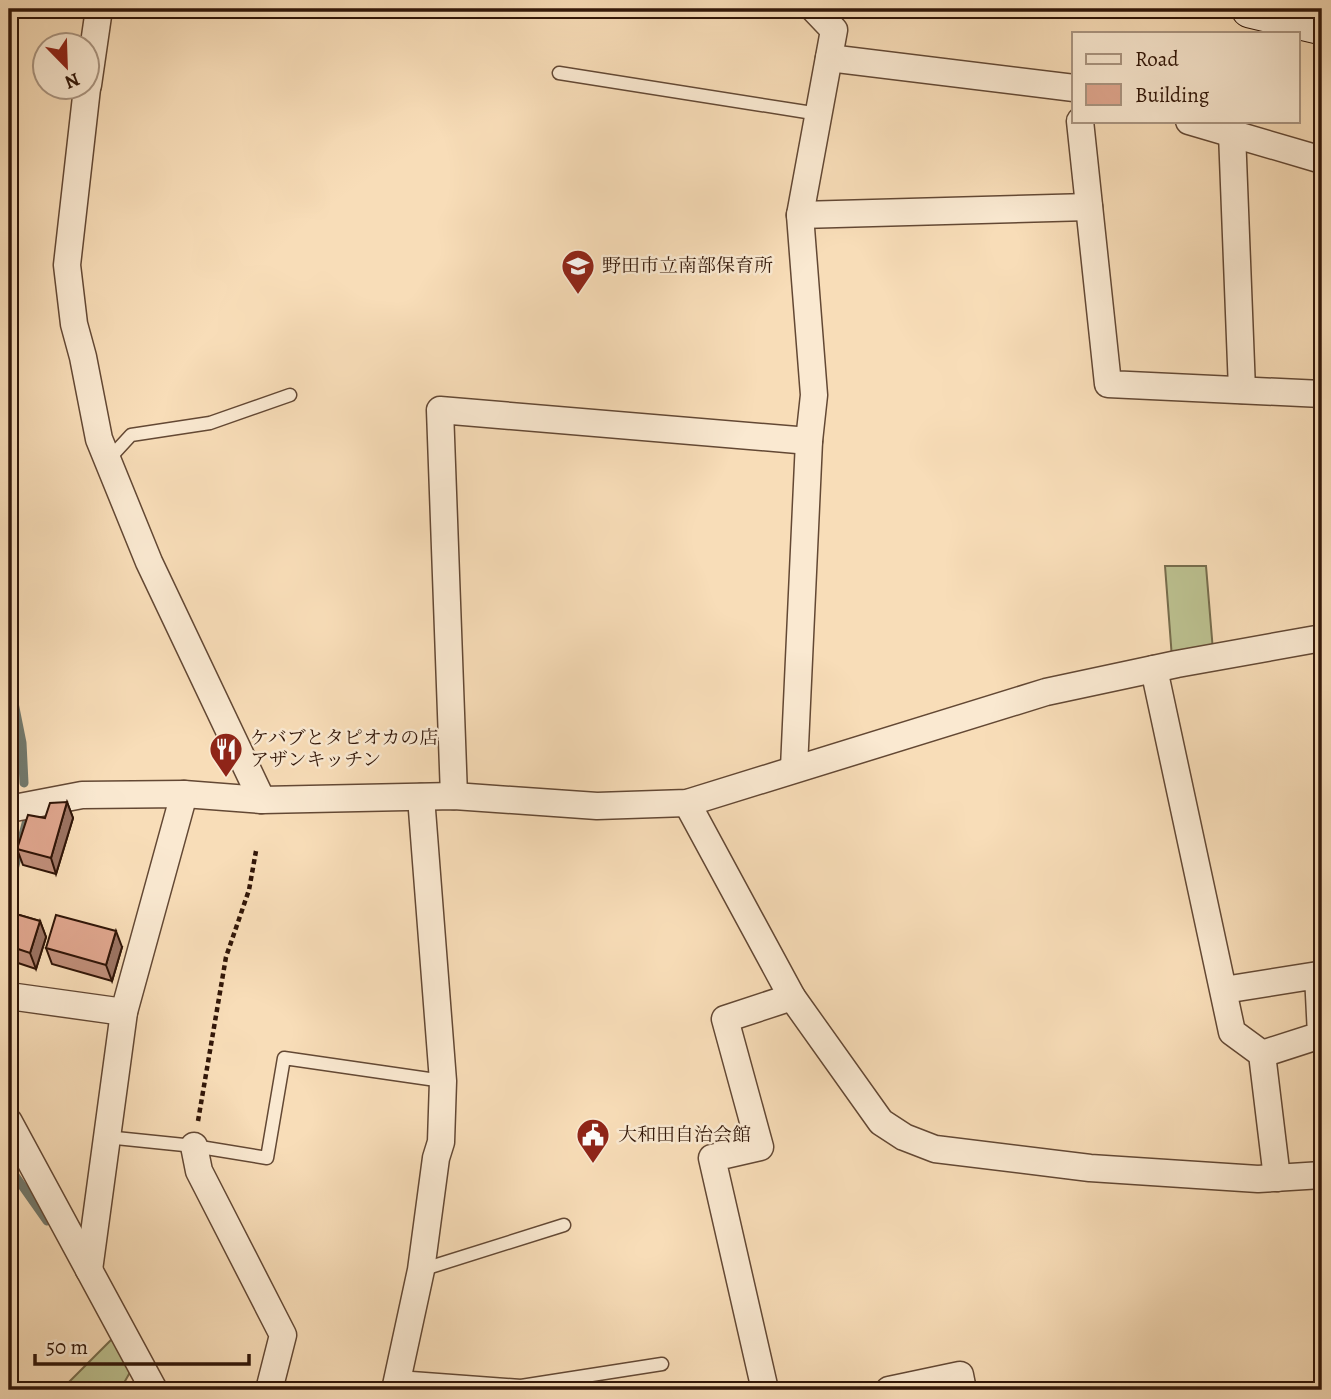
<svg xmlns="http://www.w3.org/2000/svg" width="1331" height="1399" viewBox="0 0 1331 1399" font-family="Alegreya,'Noto Serif JP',serif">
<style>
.green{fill:#bcc190;stroke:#766c4c;stroke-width:2}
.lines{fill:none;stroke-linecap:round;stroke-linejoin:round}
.stream{stroke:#72796d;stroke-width:9}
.lane-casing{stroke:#634834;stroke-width:15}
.street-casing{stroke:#634834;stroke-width:29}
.secondary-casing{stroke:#311608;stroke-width:39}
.path{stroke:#311608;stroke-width:4.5;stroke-dasharray:5 3.5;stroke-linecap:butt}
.lane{stroke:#fae9d1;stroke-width:12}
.street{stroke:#fae9d1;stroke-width:26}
.secondary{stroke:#fae9d1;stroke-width:37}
.wall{fill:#c08f7a;stroke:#311608;stroke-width:2}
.shaded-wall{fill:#9c7463;stroke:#311608;stroke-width:2}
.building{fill:#dfa68e;stroke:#311608;stroke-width:2}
.labels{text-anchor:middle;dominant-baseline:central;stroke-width:5;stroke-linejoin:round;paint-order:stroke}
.poi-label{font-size:19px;fill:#311608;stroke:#fae9d1;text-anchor:start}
</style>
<rect width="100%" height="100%" fill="#f8ddb8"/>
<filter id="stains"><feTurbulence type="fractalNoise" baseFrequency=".00286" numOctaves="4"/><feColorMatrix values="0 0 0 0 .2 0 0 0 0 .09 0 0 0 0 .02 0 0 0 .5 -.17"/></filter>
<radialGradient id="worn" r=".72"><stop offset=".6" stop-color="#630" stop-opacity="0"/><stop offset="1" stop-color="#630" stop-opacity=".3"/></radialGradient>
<g class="green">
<path d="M1165,566h41l7,85 -41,7z"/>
<path d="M115,1336l18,31 -13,23h-59z"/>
</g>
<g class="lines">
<g class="stream">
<path d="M9,678l13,65 2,40"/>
<path d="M9,888l18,-68"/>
<path d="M9,1167l38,54"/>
</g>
<defs>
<g id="lane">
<path d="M559,73l260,41"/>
<path d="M108,460l23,-25 79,-12 80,-28"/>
<path d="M106,1137l88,9 73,12 17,-100 159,23"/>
<path d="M421,1270l143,-45"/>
<path d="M398,1377l123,9 141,-22"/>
</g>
<g id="street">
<path d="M829,58l245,30"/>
<path d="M88,85l11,-76"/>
<path d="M87,88l-20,177 7,59 9,33 16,82 50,123 113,238"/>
<path d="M1080,121l28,263 214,10"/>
<path d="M1189,121l133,39"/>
<path d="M1232,133l10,257"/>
<path d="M800,215l289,-8"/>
<path d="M1154,669l78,363 30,22 15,124"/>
<path d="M794,768l15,-327 5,-46 -14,-180 34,-185 -20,-21"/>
<path d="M454,796l-14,-386 369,31"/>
<path d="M687,803l105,194 89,125 23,15 31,12 155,19 168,11 64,-4"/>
<path d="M9,809l73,-14 102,-1 78,6 192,-4 143,10 90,-3 359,-111 131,-28 145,-26"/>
<path d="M1224,990l94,-15 3,60 -59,19"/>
<path d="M9,996l115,16"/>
<path d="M9,1122l145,268"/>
<path d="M194,1146l5,25 84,164 -14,55"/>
<path d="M89,1270l35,-258 60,-218"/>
<path d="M395,1390l26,-120 15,-112 5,-16 2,-61 -22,-284"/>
<path d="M765,1390l-53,-232 48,-11 -35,-128 67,-22"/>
<path d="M889,1390l71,-15 3,15"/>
</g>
<path id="secondary" d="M1250,9l72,17"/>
</defs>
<use href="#lane" class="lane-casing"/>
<use href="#street" class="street-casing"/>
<use href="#secondary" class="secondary-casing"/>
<path class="path" d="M198,1121l28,-164 23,-67 7,-39"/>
<use href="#lane" class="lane"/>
<use href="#street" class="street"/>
<use href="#secondary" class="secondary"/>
</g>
<g class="wall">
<path d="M67,802l6,16 -17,56 -33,-9 -6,-16 28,-31z"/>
<path d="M9,912l31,9 6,16 -10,32 -27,-9z"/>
<path d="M122,947l-10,34 -60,-17 -6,-16z"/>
</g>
<g class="shaded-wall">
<path d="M67,802l6,16 -17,56 -5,-16z"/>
<path d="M40,921l6,16 -10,32 -6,-16z"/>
<path d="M116,931l6,16 -10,34 -6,-16z"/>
</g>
<g class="building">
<path d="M67,802l-16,56 -34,-9 11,-34 17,3 5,-15z"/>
<path d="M9,912l31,9 -10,32 -21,-7z"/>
<path d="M56,915l60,16 -10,34 -60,-17z"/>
</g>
<defs>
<symbol id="school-pin" viewBox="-11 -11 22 30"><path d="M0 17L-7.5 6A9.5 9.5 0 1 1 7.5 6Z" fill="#8f2418" stroke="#fae9d1"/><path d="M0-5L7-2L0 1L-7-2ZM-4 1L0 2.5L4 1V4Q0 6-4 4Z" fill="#fff"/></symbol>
<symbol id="restaurant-pin" viewBox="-11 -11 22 30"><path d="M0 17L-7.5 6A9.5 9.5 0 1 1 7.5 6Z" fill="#8f2418" stroke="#fae9d1"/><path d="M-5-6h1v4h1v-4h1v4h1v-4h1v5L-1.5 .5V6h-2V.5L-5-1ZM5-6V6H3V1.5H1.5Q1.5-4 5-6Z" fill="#fff"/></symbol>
<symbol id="civic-pin" viewBox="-11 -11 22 30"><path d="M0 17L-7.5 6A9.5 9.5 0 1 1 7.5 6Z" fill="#8f2418" stroke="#fae9d1"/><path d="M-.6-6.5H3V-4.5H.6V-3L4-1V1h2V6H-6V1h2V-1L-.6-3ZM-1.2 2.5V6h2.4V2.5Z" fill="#fff"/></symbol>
</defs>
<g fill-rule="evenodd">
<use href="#school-pin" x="559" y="247" width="38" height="52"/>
<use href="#restaurant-pin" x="207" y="730" width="38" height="52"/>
<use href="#civic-pin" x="574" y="1116" width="38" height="52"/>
</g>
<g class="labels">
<g class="poi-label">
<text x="602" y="266">野田市立南部保育所</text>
<text x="250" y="738">ケバブとタピオカの店<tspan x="250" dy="22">アザンキッチン</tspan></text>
<text x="618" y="1135">大和田自治会館</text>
</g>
</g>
<rect width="1331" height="1399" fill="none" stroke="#f8ddb8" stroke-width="35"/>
<rect x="10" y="10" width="1310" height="1378" fill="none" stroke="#311608" stroke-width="3.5"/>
<rect x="18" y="18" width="1296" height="1364" fill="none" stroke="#311608" stroke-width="2"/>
<rect x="1072" y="32" width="228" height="91" fill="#fae9d1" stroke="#aa9581" stroke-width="2"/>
<rect x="1086" y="54" width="35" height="10" fill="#fae9d1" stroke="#aa9581" stroke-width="2"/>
<text x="1135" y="66" font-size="21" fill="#311608">Road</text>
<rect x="1086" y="84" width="35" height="21" fill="#dfa68e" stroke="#aa9581" stroke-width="2"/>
<text x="1135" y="102" font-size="21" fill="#311608">Building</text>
<g transform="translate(66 66) rotate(157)"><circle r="33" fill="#fae9d1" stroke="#aa9581" stroke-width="2"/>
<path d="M0-5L12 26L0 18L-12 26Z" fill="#8f2418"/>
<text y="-10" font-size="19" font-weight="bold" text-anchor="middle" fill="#311608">N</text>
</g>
<path d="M35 1354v10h214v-10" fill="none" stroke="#311608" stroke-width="3.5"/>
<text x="46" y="1354" font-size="21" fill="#311608" stroke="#fae9d1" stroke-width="5" paint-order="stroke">50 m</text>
<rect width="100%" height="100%" filter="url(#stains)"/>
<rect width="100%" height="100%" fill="url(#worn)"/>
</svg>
